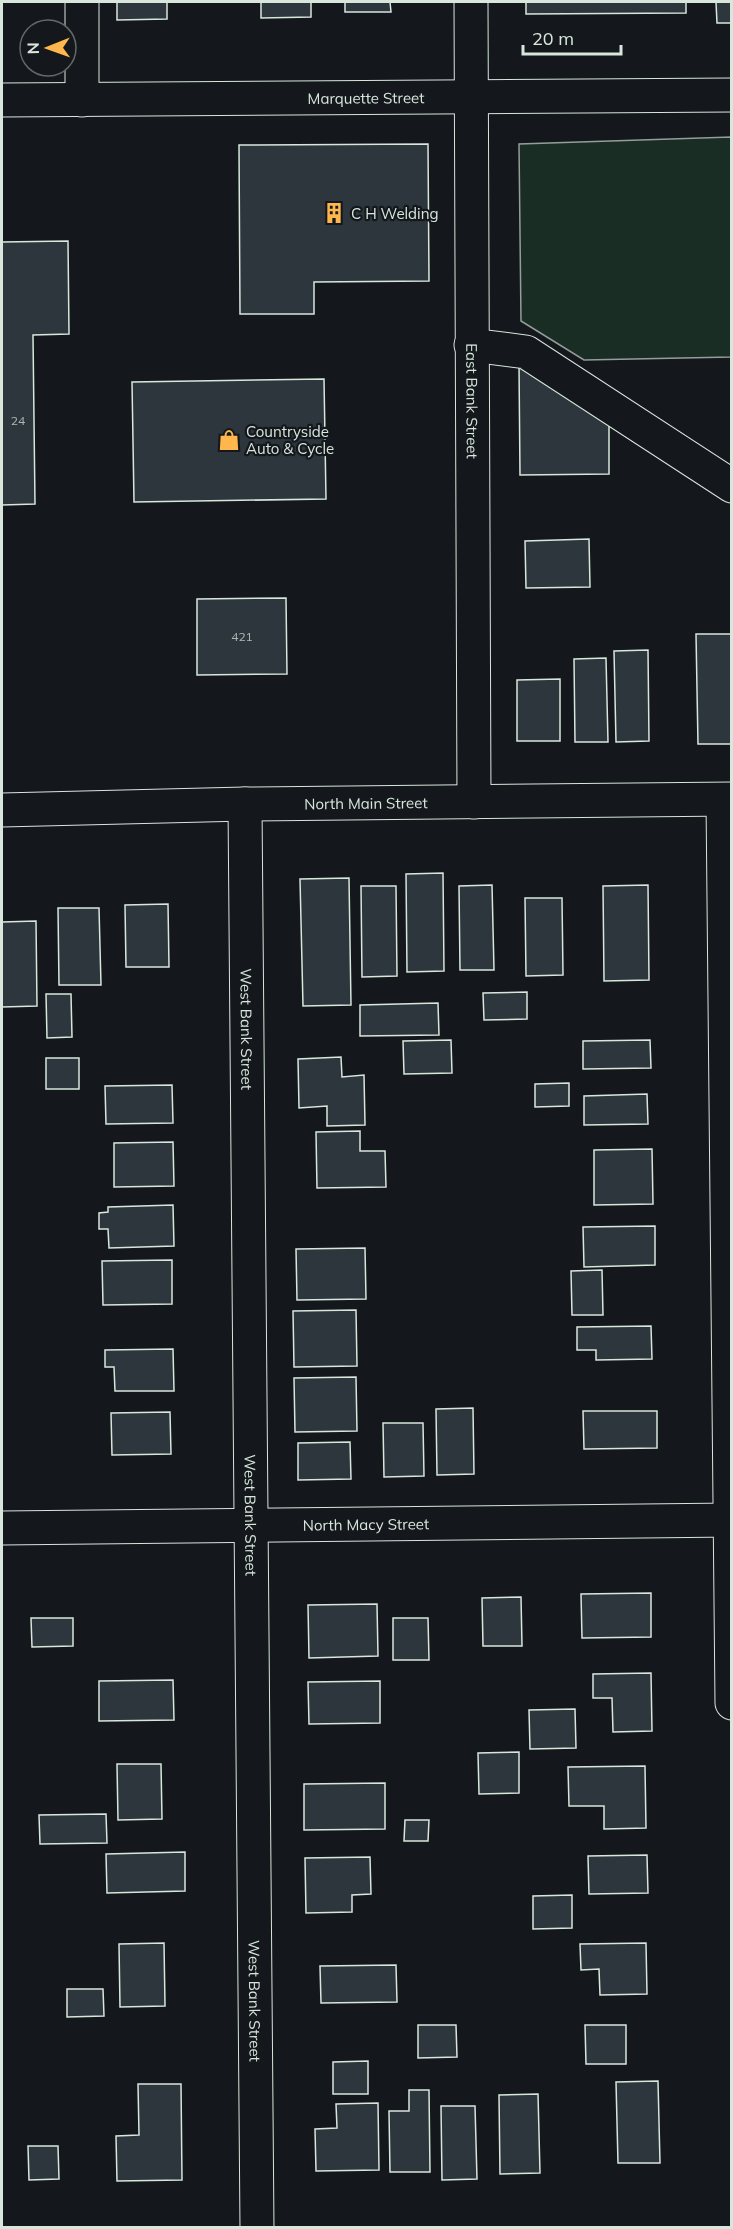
<svg xmlns="http://www.w3.org/2000/svg" width="733" height="2229" viewBox="0 0 733 2229" font-family="Mulish,sans-serif">
<style>
.green{fill:#1a2d24;stroke:#939e99;stroke-width:1.5}
.building{fill:#2c363c;stroke:#d8e6dc;stroke-width:1.5}
.lines{fill:none;stroke-linecap:round;stroke-linejoin:round}
.minor-casing{stroke:#d8e6dc;stroke-width:35}
.major-casing{stroke:#d8e6dc;stroke-width:35}
.minor{stroke:#14181c;stroke-width:33}
.major{stroke:#14181c;stroke-width:33}
.labels{text-anchor:middle;dominant-baseline:central;stroke-width:4.5;stroke-linejoin:round;paint-order:stroke}
.number-label{font-size:12px;fill:#adbab4}
.street-label{font-size:15px;fill:#d8e6dc;stroke:#14181c}
.poi-label{font-size:15px;fill:#d8e6dc;stroke:#14181c;text-anchor:start}
</style>
<rect width="100%" height="100%" fill="#14181c"/>
<path class="green" d="M731,137v220l-147,3 -63,-39 -2,-177z"/>
<g class="building">
<path d="M117,2h50v17l-50,1z"/>
<path d="M261,2h50v15l-50,1z"/>
<path d="M345,2h45l1,10h-46z"/>
<path d="M526,2h160v11l-160,1z"/>
<path d="M716,2h16v21h-15z"/>
<path d="M428,144l1,137 -115,1v32h-74l-1,-169z"/>
<path d="M68,241l1,93 -36,1 2,169 -33,1v-263z"/>
<path d="M519,365l90,56v53l-89,1z"/>
<path d="M324,379l2,120 -192,3 -2,-120z"/>
<path d="M589,539l1,48 -64,1 -1,-47z"/>
<path d="M286,598l1,76 -90,1v-76z"/>
<path d="M696,634h36v110h-34z"/>
<path d="M648,650l1,91 -33,1 -2,-91z"/>
<path d="M606,658l2,84h-33l-1,-83z"/>
<path d="M560,679v62h-43v-61z"/>
<path d="M443,873l1,98 -37,1 -1,-98z"/>
<path d="M349,878l2,127 -48,1 -3,-127z"/>
<path d="M492,885l2,85h-34l-1,-84z"/>
<path d="M648,885l1,95 -45,1 -1,-95z"/>
<path d="M361,886h35l1,90 -35,1z"/>
<path d="M525,898h37l1,77 -37,1z"/>
<path d="M168,904l1,63h-43l-1,-62z"/>
<path d="M58,908h41l2,77h-42z"/>
<path d="M36,921l1,85 -35,1v-85z"/>
<path d="M527,992v27l-43,1 -1,-27z"/>
<path d="M46,994h25l1,43 -25,1z"/>
<path d="M438,1003l1,32 -79,1v-31z"/>
<path d="M451,1040l1,33 -48,1 -1,-33z"/>
<path d="M650,1040l1,28 -68,1v-28z"/>
<path d="M341,1057l1,20 22,-2 1,50 -38,1v-20l-28,2 -1,-49z"/>
<rect x="46" y="1058" width="33" height="31"/>
<path d="M569,1083v23l-34,1v-23z"/>
<path d="M172,1085l1,38 -67,1 -1,-38z"/>
<path d="M647,1094l1,30 -64,1v-29z"/>
<path d="M360,1131v20h25l1,36 -69,1 -1,-56z"/>
<path d="M173,1142l1,44 -60,1v-44z"/>
<path d="M652,1149l1,55 -59,1v-55z"/>
<path d="M173,1205l1,41 -65,2 -1,-19h-9v-16l9,-1v-5z"/>
<path d="M655,1226v39l-71,2 -1,-40z"/>
<path d="M365,1248l1,51 -69,1 -1,-51z"/>
<path d="M172,1260v44l-69,1 -1,-44z"/>
<path d="M602,1270l1,45h-31l-1,-44z"/>
<path d="M356,1310l1,56 -63,1 -1,-56z"/>
<path d="M651,1326l1,33 -56,1v-10h-19v-23z"/>
<path d="M173,1349l1,42h-59l-1,-24h-9v-17z"/>
<path d="M356,1377l1,54 -62,1 -1,-54z"/>
<path d="M473,1408l1,66 -37,1 -1,-66z"/>
<path d="M583,1411h74v37l-73,1z"/>
<path d="M170,1412l1,42 -59,1 -1,-42z"/>
<path d="M383,1423h40l1,53 -40,1z"/>
<path d="M350,1442l1,37 -53,1v-37z"/>
<path d="M651,1593v44l-69,1 -1,-44z"/>
<path d="M521,1597l1,49h-39l-1,-48z"/>
<path d="M377,1604l1,52 -69,2 -1,-53z"/>
<path d="M31,1618h42v28l-41,1z"/>
<path d="M393,1618h35l1,42h-36z"/>
<path d="M651,1673l1,58 -39,1 -1,-34h-19v-24z"/>
<path d="M173,1680l1,40 -75,1v-40z"/>
<path d="M380,1681v42l-71,1 -1,-42z"/>
<path d="M575,1709l1,39 -46,1 -1,-39z"/>
<path d="M519,1752v41l-40,1 -1,-41z"/>
<path d="M117,1764h44l1,55 -44,1z"/>
<path d="M645,1766l1,62 -42,1v-23h-35l-1,-39z"/>
<path d="M385,1783v46l-81,1v-46z"/>
<path d="M106,1814l1,29 -67,1 -1,-29z"/>
<path d="M405,1820h24l-1,21h-24z"/>
<path d="M185,1852v39l-78,2 -1,-39z"/>
<path d="M647,1855l1,38 -59,1 -1,-38z"/>
<path d="M370,1857l1,37 -19,1v17l-46,1 -1,-55z"/>
<path d="M572,1895v33l-39,1v-33z"/>
<path d="M164,1943l1,63 -45,1 -1,-63z"/>
<path d="M646,1943l1,51 -47,1 -1,-26 -18,1 -1,-26z"/>
<path d="M396,1965l1,37 -76,1 -1,-37z"/>
<path d="M67,1989h36l1,27 -37,1z"/>
<path d="M418,2025h38l1,32 -39,1z"/>
<path d="M585,2025h41v39h-40z"/>
<path d="M368,2061v33h-35v-32z"/>
<path d="M658,2081l2,82h-42l-2,-81z"/>
<path d="M138,2084h43l1,96 -65,1 -1,-45 23,-1z"/>
<path d="M409,2090h20l1,82h-40l-1,-61h20z"/>
<path d="M538,2094l2,79 -40,1 -1,-79z"/>
<path d="M378,2103l1,67 -63,1 -1,-42 22,-1 -1,-24z"/>
<path d="M441,2106h34l2,73 -35,1z"/>
<path d="M28,2146h30l1,33 -30,1z"/>
</g>
<g class="lines">
<defs>
<g id="minor">
<path d="M82,2v98"/>
<path id="s1" d="M471,2l3,800"/>
<path id="s2" d="M2,100l730,-5"/>
<path d="M471,345l55,7 206,134"/>
<path d="M723,800l9,903"/>
<path id="s3" d="M245,804l12,1424"/>
<path id="s4" d="M2,1528l730,-8"/>
</g>
<g id="major">
<path id="s5" d="M2,810l243,-6 487,-5"/>
</g>
</defs>
<use href="#minor" class="minor-casing"/>
<use href="#major" class="major-casing"/>
<use href="#minor" class="minor"/>
<use href="#major" class="major"/>
</g>
<defs>
<symbol id="building-bare" viewBox="-9 -9 18 18"><path d="M-4-6H4V6H1V3H-1V6H-4ZM-2.5-4.3h1.7v1.8h-1.7ZM.8-4.3h1.7v1.8H.8ZM-2.5-1h1.7V.8h-1.7ZM.8-1h1.7V.8H.8Z" fill="#ffb74d" stroke="#14181c" stroke-width="2.5" paint-order="stroke"/></symbol>
<symbol id="shop-bare" viewBox="-9 -9 18 18"><path d="M-5-2.5h2.3a2.7 3.5 0 0 1 5.4 0H5L5.5 6h-11ZM-1.5-2.5h3a1.5 2.3 0 0 0-3 0Z" fill="#ffb74d" stroke="#14181c" stroke-width="2.5" paint-order="stroke"/></symbol>
</defs>
<g fill-rule="evenodd">
<use href="#building-bare" x="319" y="198" width="30" height="30"/>
<use href="#shop-bare" x="214" y="425" width="30" height="30"/>
</g>
<g class="labels">
<g class="number-label">
<text x="18" y="420">24</text>
<text x="242" y="636">421</text>
</g>
<g class="street-label">
<text stroke="none"><textPath href="#s2" startOffset="364">Marquette Street</textPath></text>
<text stroke="none"><textPath href="#s1" startOffset="399">East Bank Street</textPath></text>
<text stroke="none"><textPath href="#s5" startOffset="364">North Main Street</textPath></text>
<text stroke="none"><textPath href="#s3" startOffset="225">West Bank Street</textPath></text>
<text stroke="none"><textPath href="#s3" startOffset="711">West Bank Street</textPath></text>
<text stroke="none"><textPath href="#s4" startOffset="364">North Macy Street</textPath></text>
<text stroke="none"><textPath href="#s3" startOffset="1197">West Bank Street</textPath></text>
</g>
<g class="poi-label">
<text x="351" y="213">C H Welding</text>
<text x="246" y="431">Countryside<tspan x="246" dy="17">Auto &amp; Cycle</tspan></text>
</g>
</g>
<rect width="733" height="2229" fill="none" stroke="#d8e6dc" stroke-width="6"/>
<g transform="translate(48 48) rotate(269)"><circle r="28" fill="#14181c" stroke="#626a69" stroke-width="1.5"/>
<path d="M0-4.5L10 22L0 15L-10 22Z" fill="#ffb74d"/>
<text y="-9" font-size="16" font-weight="bold" text-anchor="middle" fill="#d8e6dc">N</text>
</g>
<path d="M523 45v9h98v-9" fill="none" stroke="#d8e6dc" stroke-width="3"/>
<text x="532" y="45" font-size="18" fill="#d8e6dc" stroke="#14181c" stroke-width="4.5" paint-order="stroke">20 m</text>
</svg>
